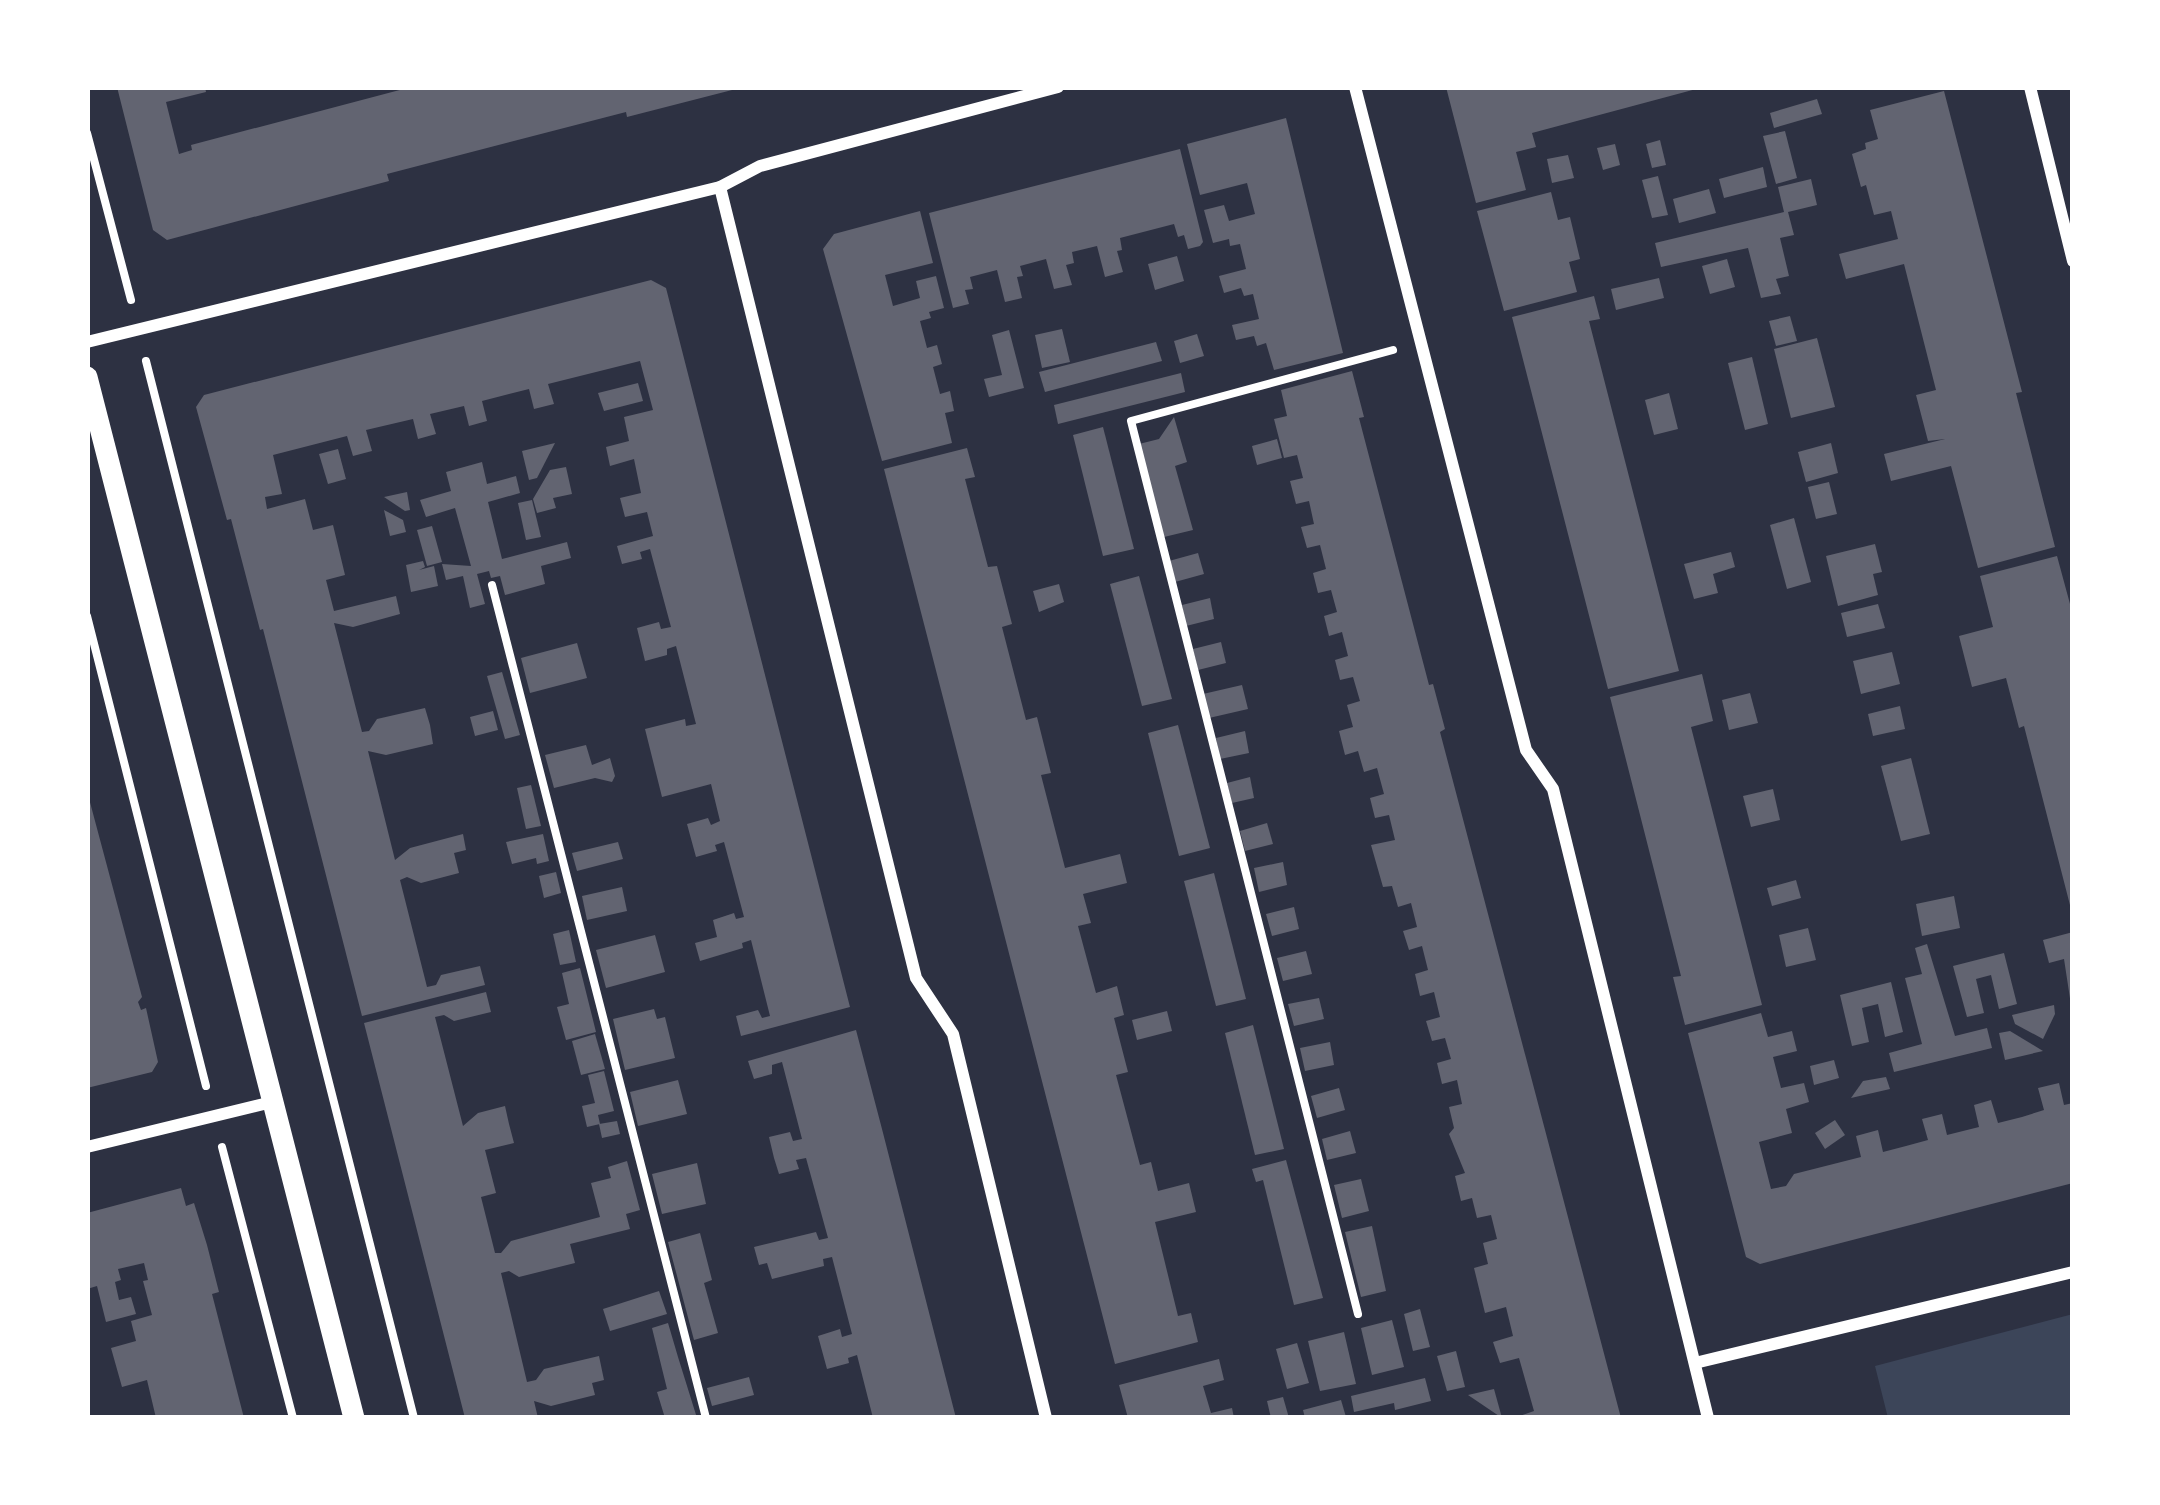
<svg xmlns="http://www.w3.org/2000/svg" width="2160" height="1505" viewBox="0 0 2160 1505" font-family="'Libre Baskerville',serif">
<style>
.green{fill:#3c4559}
.building{fill:#626471}
.lines{fill:none;stroke-linecap:round;stroke-linejoin:round}
.path{stroke:#fff;stroke-width:8}
.minor{stroke:#fff;stroke-width:12}
.tertiary{stroke:#fff;stroke-width:21}
</style>
<rect width="100%" height="100%" fill="#2d3142"/>
<path class="green" d="M2073,1314v104h-185l-13,-52z"/>
<g class="building">
<path d="M117,87h88l1,5 -40,10 13,52 13,-4 -1,-5 220,-58 325,2 -109,28 -1,-5 -239,62 2,7 -222,59 -14,-10z"/>
<path d="M1446,87h254v1l-168,45 4,14 -20,5 10,38 -50,13z"/>
<path d="M1944,91l78,301 -6,1 39,154 -77,21 -27,-102 -60,15 -7,-27 61,-15 -17,2 -12,-46 20,-5 -32,-126 -58,15 -7,-25 59,-15 -7,-28 -17,4 -8,-30 -5,2 -9,-33 14,-5 -1,-6 13,-4 -8,-29z"/>
<path d="M1817,99l5,15 -48,14 -4,-15z"/>
<path d="M1286,118l57,235 -69,17 -8,-27 -9,3 -3,-10 -18,4 -4,-15 27,-6 -6,-25 -9,2 -3,-8 -17,5 -5,-17 27,-7 -6,-25 -10,2 -1,-7 -16,4 -9,-33 20,-5 5,16 26,-7 -8,-31 -47,12 -13,-51z"/>
<path d="M1785,131l12,47 -21,6 -13,-48z"/>
<path d="M1660,140l6,25 -14,3 -6,-24z"/>
<path d="M1615,144l5,21 -17,5 -6,-22z"/>
<path d="M1180,149l23,93 -3,4 -12,3 -4,-14 -6,2 -4,-13 -54,14 2,12 -5,1 6,21 -18,5 -8,-31 -25,6 2,11 -8,2 6,20 -18,4 -8,-30 -26,7 3,10 -6,1 5,21 -17,4 -8,-32 -27,7 3,12 -8,1 4,14 -16,4 -24,-95z"/>
<path d="M1568,155l6,23 -22,5 -5,-24z"/>
<path d="M1763,167l4,20 -43,11 -5,-19z"/>
<path d="M1658,176l10,39 -16,3 -10,-38z"/>
<path d="M1811,179l6,26 -29,7 6,23 -14,3 9,38 -13,3 5,15 -20,4 -13,-50 -87,19 -6,-24 129,-31 -6,-25z"/>
<path d="M1709,189l7,24 -37,10 -6,-24z"/>
<path d="M1551,192l7,28 12,-3 10,42 -11,3 8,30 -73,19 -27,-100z"/>
<path d="M920,211l13,52 -48,12 8,31 27,-8 -4,-17 20,-5 8,32 -15,4 2,6 -11,3 7,27 10,-3 5,19 -9,3 7,27 10,-3 4,20 -9,2 7,30 -70,18 -59,-212 11,-15z"/>
<path d="M1177,256l7,25 -29,9 -7,-26z"/>
<path d="M1727,259l8,28 -25,7 -8,-28z"/>
<path d="M1659,278l5,20 -48,12 -5,-21z"/>
<path d="M651,280l15,8 184,719 -109,29 -5,-20 22,-6 4,8 8,-2 -19,-76 -9,3 1,5 -43,13 -5,-18 22,-6 -4,-17 21,-7 2,6 8,-2 -20,-75 -9,3 2,6 -21,6 -9,-33 21,-6 3,7 9,-4 -9,-37 -49,13 -17,-68 40,-10 1,7 10,-2 -20,-78 -9,3v6l-22,6 -8,-33 22,-6 2,7 10,-2 -21,-78 -10,3 2,7 -20,5 -5,-18 36,-10 -6,-24 -22,5 -5,-19 21,-5 -7,-34 -24,7 -4,-19 23,-6 -5,-24 29,-7 -13,-49 -92,23 6,20 -20,5 -5,-20 -47,12 5,20 -18,5 -5,-20 -34,8 6,20 -18,5 -5,-20 -47,11 6,21 -19,5 -6,-20 -74,19 9,39 -17,3 2,12 38,-10 8,31 20,-5 12,50 -19,5 8,31 62,-15 4,18 -47,13 -19,-4 28,109 7,-1 8,-12 48,-11 5,17 3,19 -47,11 -18,-4 27,109 15,-12 53,-14 3,16 -12,3 5,20 -38,10 -14,-6 -7,3 27,107 9,-2 5,-10 39,-9 5,19 -123,31 -99,-387 -3,1 -29,-111 -4,1 -31,-113 8,-12z"/>
<path d="M1594,296l6,23 -11,2 90,350 -71,18 -96,-372z"/>
<path d="M1790,316l7,25 -21,5 -7,-25z"/>
<path d="M1062,329l8,33 -28,6 -7,-33z"/>
<path d="M1009,330l15,58 -35,9 -5,-18 18,-4 -10,-40z"/>
<path d="M1197,334l7,22 -24,7 -6,-22z"/>
<path d="M1817,338l18,69 -44,11 -17,-69z"/>
<path d="M1156,342l6,19 -117,31 -6,-20z"/>
<path d="M1752,357l16,67 -23,6 -17,-67z"/>
<path d="M1352,371l12,46 -5,1 70,267 4,-1 12,45 -5,3 181,686h-107l20,-7 -15,-53 -19,5 -7,-21 20,-6 -7,-29 -21,6 -11,-45 14,-4 -5,-21 14,-4 -6,-24 -14,3 -5,-20 -11,3 -6,-25 10,-3 -16,-39 5,-6 -5,-21 13,-3 -5,-24 -15,4 -5,-21 14,-4 -6,-21 -13,3 -6,-20 14,-4 -6,-25 -14,4 -5,-22 13,-4 -6,-24 -13,4 -6,-19 14,-4 -6,-24 -13,4 -6,-21 -9,1 -12,-42 24,-5 -6,-25 -14,3 -5,-20 14,-4 -7,-26 -13,4 -6,-21 -13,4 -6,-24 14,-4 -6,-22 13,-4 -7,-24 -13,3 -5,-20 13,-4 -6,-24 -13,4 -5,-20 13,-4 -6,-22 -13,3 -5,-20 13,-4 -6,-24 -13,3 -6,-21 13,-3 -5,-23 -13,3 -6,-23 13,-3 -6,-23 -13,3 -10,-39 13,-3 -6,-26z"/>
<path d="M1181,373l4,19 -127,32 -4,-19z"/>
<path d="M638,383l5,18 -39,10 -6,-18z"/>
<path d="M1669,393l9,36 -24,6 -9,-35z"/>
<path d="M1174,417l13,45 -12,4 18,64 -29,7 -25,-93 20,-5z"/>
<path d="M1103,427l31,122 -31,7 -30,-121z"/>
<path d="M1277,439l5,19 -25,7 -5,-19z"/>
<path d="M555,443l-18,35 -8,2 -7,-29z"/>
<path d="M1831,443l7,30 -32,9 -8,-30z"/>
<path d="M967,448l8,29 -10,2 23,88 9,-1 15,58 -10,3 24,93 11,-3 14,56 -10,2 24,93 55,-14 7,29 -44,11 8,29 -13,3 18,67 21,-7 7,29 -10,3 14,54 -12,3 24,90 11,-3 7,29 31,-8 7,29 -41,10 23,94 13,-3 7,29 -83,22 -231,-895z"/>
<path d="M338,449l8,30 -18,5 -9,-30z"/>
<path d="M482,462l5,22 29,-8 4,17 -32,9 14,57 65,-17 4,16 -30,8 4,18 -40,11 -5,-19 -9,2 -2,-7 -12,3 8,30 -15,4 -7,-32 -17,4 -4,-16 29,2 -16,-58 -29,9 -6,-17 31,-9 -5,-19z"/>
<path d="M566,467l6,27 -19,4 3,10 -19,5 -4,-14 17,-29z"/>
<path d="M1829,482l8,32 -21,5 -8,-32z"/>
<path d="M407,492l3,18 -5,1 -21,-14z"/>
<path d="M532,500l9,37 -15,3 -8,-37z"/>
<path d="M384,510l19,10 3,12 -16,4z"/>
<path d="M1794,518l17,64 -24,7 -17,-64z"/>
<path d="M432,526l10,36 -15,4 -10,-36z"/>
<path d="M1875,544l7,28 -9,2 5,21 -40,11 -12,-50z"/>
<path d="M1731,552l4,15 -22,7 5,19 -24,6 -10,-35z"/>
<path d="M1198,553l6,21 -29,8 -6,-21z"/>
<path d="M2057,556l16,59 -2,294 -47,-183 -5,2 -13,-50 -34,9 -13,-51 34,-9 -13,-51z"/>
<path d="M423,561l2,6 -6,3 15,-4 4,20 -27,6 -5,-27z"/>
<path d="M1139,576l33,123 -30,7 -32,-122z"/>
<path d="M1059,584l5,18 -25,10 -6,-21z"/>
<path d="M1210,598l4,21 -28,7 -4,-21z"/>
<path d="M1878,604l7,24 -38,9 -6,-24z"/>
<path d="M1221,642l5,21 -28,7 -5,-21z"/>
<path d="M577,643l10,35 -57,15 -9,-35z"/>
<path d="M1892,652l8,32 -39,10 -8,-33z"/>
<path d="M502,672l18,63 -15,4 -18,-63z"/>
<path d="M1702,674l11,47 -22,6 71,278 -77,20 -12,-48 8,-1 -71,-279z"/>
<path d="M1242,685l6,24 -39,9 -6,-24z"/>
<path d="M1750,693l8,30 -29,7 -7,-30z"/>
<path d="M1900,706l5,23 -32,7 -5,-22z"/>
<path d="M493,711l5,19 -23,6 -5,-19z"/>
<path d="M1178,725l32,123 -31,8 -31,-123z"/>
<path d="M1245,731l4,22 -29,6 -4,-21z"/>
<path d="M586,745l6,20 18,-7 5,18 -3,6 -17,-4 -41,10 -9,-33z"/>
<path d="M1911,758l19,76 -29,7 -20,-75z"/>
<path d="M1250,777l4,21 -22,5 -5,-20z"/>
<path d="M531,785l10,41 -15,3 -9,-41z"/>
<path d="M1773,789l7,31 -29,7 -8,-31z"/>
<path d="M87,791l55,206 -4,5 3,8 5,-2 12,54 -6,10 -65,16z"/>
<path d="M1267,823l6,21 -28,7 -5,-20z"/>
<path d="M543,834l6,27 -12,3 -1,-6 -24,6 -6,-22z"/>
<path d="M618,842l5,17 -46,12 -5,-18z"/>
<path d="M1283,862l4,23 -28,7 -5,-24z"/>
<path d="M556,872l5,21 -17,5 -5,-22z"/>
<path d="M1214,873l32,126 -30,7 -32,-125z"/>
<path d="M1796,880l5,18 -29,8 -5,-18z"/>
<path d="M622,887l5,24 -40,9 -5,-24z"/>
<path d="M1954,896l6,32 -38,8 -6,-32z"/>
<path d="M1294,907l5,22 -27,7 -6,-22z"/>
<path d="M1808,928l8,32 -30,7 -7,-32z"/>
<path d="M569,930l7,32 -16,3 -7,-31z"/>
<path d="M2073,932v72l-2,1 -7,-46 -15,4 -6,-23z"/>
<path d="M655,935l10,37 -59,16 -10,-38z"/>
<path d="M1927,944l28,92 32,-8 5,20 -98,24 -5,-19 33,-9 -17,-66 17,-4 -7,-26z"/>
<path d="M1306,951l6,23 -29,7 -6,-23z"/>
<path d="M2004,953l13,51 -18,5 -8,-34 -15,4 8,34 -17,4 -14,-51z"/>
<path d="M580,968l16,64 -30,8 -9,-33 12,-3 -7,-31z"/>
<path d="M1891,982l12,50 -18,5 -7,-33 -16,4 7,34 -17,4 -12,-51z"/>
<path d="M486,992l5,20 -37,9 -10,-6 -9,2 28,109 15,-13 27,-7 4,18 5,19 -29,7 11,43 -15,4 14,56h6l10,-12 89,-24 -9,-34 20,-5 -3,-11 19,-6 13,49 -14,4 4,15 -60,15 5,19 -56,14 -10,-6 -8,2 26,109 9,-2 8,-11 55,-13 5,24 -12,3 3,12 -44,11 -17,-5 4,17h-73l-101,-395z"/>
<path d="M1319,998l5,21 -30,7 -6,-22z"/>
<path d="M2054,1005l1,9 -12,25 -28,-15 -3,-9z"/>
<path d="M654,1009l3,10 8,-2 10,41 -50,12 -12,-51z"/>
<path d="M1167,1011l5,20 -35,9 -5,-20z"/>
<path d="M1761,1013l7,24 24,-6 5,20 -24,6 8,31 23,-5 5,19 -23,7 6,24 -33,9 12,47 15,-3 8,-12 67,-17 -5,-21 22,-6 5,22 23,-6 22,-6 -6,-21 20,-5 5,21 32,-8 -5,-22 17,-5 7,23 24,-6 22,-7 -6,-22 21,-5 5,22 9,-2v80l-313,81 -14,-7 -58,-224z"/>
<path d="M1253,1025l31,124 -29,6 -30,-122z"/>
<path d="M856,1030l26,99 74,289h-83l-16,-63 -9,3 1,5 -22,6 -9,-33 22,-7 2,8 10,-3 -20,-77 -9,2 1,7 -52,13 -5,-16 -8,2 -5,-18 62,-15 3,8 9,-2 -22,-80 -10,2 3,9 -20,5 -5,-16 -5,-21 21,-5 3,9 9,-2 -20,-77 -10,3v9l-18,5 -6,-18z"/>
<path d="M2010,1031l33,20 -38,9 -6,-27z"/>
<path d="M595,1034l10,35 -24,6 -9,-34z"/>
<path d="M1330,1042l4,23 -29,6 -5,-23z"/>
<path d="M1834,1060l5,18 -25,7 -4,-19z"/>
<path d="M604,1071l10,40 -16,4 2,9 -13,3 -5,-21 13,-3 -7,-28z"/>
<path d="M1886,1077l4,12 -39,9 12,-17z"/>
<path d="M678,1080l9,34 -49,12 -8,-34z"/>
<path d="M1339,1088l6,22 -28,8 -6,-22z"/>
<path d="M1835,1120l10,15 -20,14 -10,-16z"/>
<path d="M617,1121l3,13 -18,4 -3,-14z"/>
<path d="M1350,1131l6,22 -29,7 -5,-21z"/>
<path d="M1286,1160l37,138 -29,7 -31,-125 -7,2 -4,-13z"/>
<path d="M697,1163l9,41 -44,10 -10,-40z"/>
<path d="M1361,1179l8,32 -27,7 -8,-33z"/>
<path d="M181,1188l5,18 8,-3 13,42 12,47 -7,2 32,124h-88l-9,-38 -25,7 -11,-39 25,-7 -5,-20 21,-6 -9,-34 5,-1 -4,-17 -26,6 3,11 -6,2 4,18 12,-3 5,17 -30,8 -9,-36 -10,3v-76z"/>
<path d="M1372,1226l14,65 -25,6 -16,-65z"/>
<path d="M700,1233l12,47 -8,3 14,50 -24,7 -26,-98z"/>
<path d="M659,1291l8,23 -57,17 -7,-22z"/>
<path d="M1420,1309l10,38 -17,4 -9,-37z"/>
<path d="M1392,1320l12,47 -32,8 -11,-47z"/>
<path d="M668,1323l10,34 19,61h-32l-8,-26 10,-3 -15,-61z"/>
<path d="M1344,1332l12,52 -36,7 -12,-50z"/>
<path d="M1297,1343l12,40 -22,6 -11,-40z"/>
<path d="M1456,1351l9,36 -18,4 -10,-35z"/>
<path d="M1219,1359l5,21 -21,6 8,27 21,-5 2,10h-106l-9,-33z"/>
<path d="M749,1377l5,18 -42,11 -5,-18z"/>
<path d="M1425,1378l6,23 -36,9 -1,-7 -40,9 -3,-16z"/>
<path d="M1494,1389l8,29 -34,-23z"/>
<path d="M1283,1397l6,21h-18l-4,-17z"/>
<path d="M1341,1400l5,17 -41,1 -2,-8z"/>
</g>
<g class="lines">
<g class="path">
<path d="M87,133l44,167"/>
<path d="M146,361l268,1057"/>
<path d="M492,585l214,833"/>
<path d="M87,616l119,470"/>
<path d="M222,1147l71,271"/>
<path d="M1358,1314l-227,-893 262,-71"/>
</g>
<g class="minor">
<path d="M1355,87l171,663 27,39 155,629"/>
<path d="M2030,87l43,174"/>
<path d="M720,187l196,791 37,56 93,384"/>
<path d="M87,342l633,-155 40,-21 298,-79"/>
<path d="M87,1147l185,-45"/>
<path d="M1695,1363l378,-91"/>
</g>
<path class="tertiary" d="M87,377l267,1041"/>
</g>
<rect width="2160" height="1505" fill="none" stroke="#ffffff" stroke-width="180"/>
</svg>
